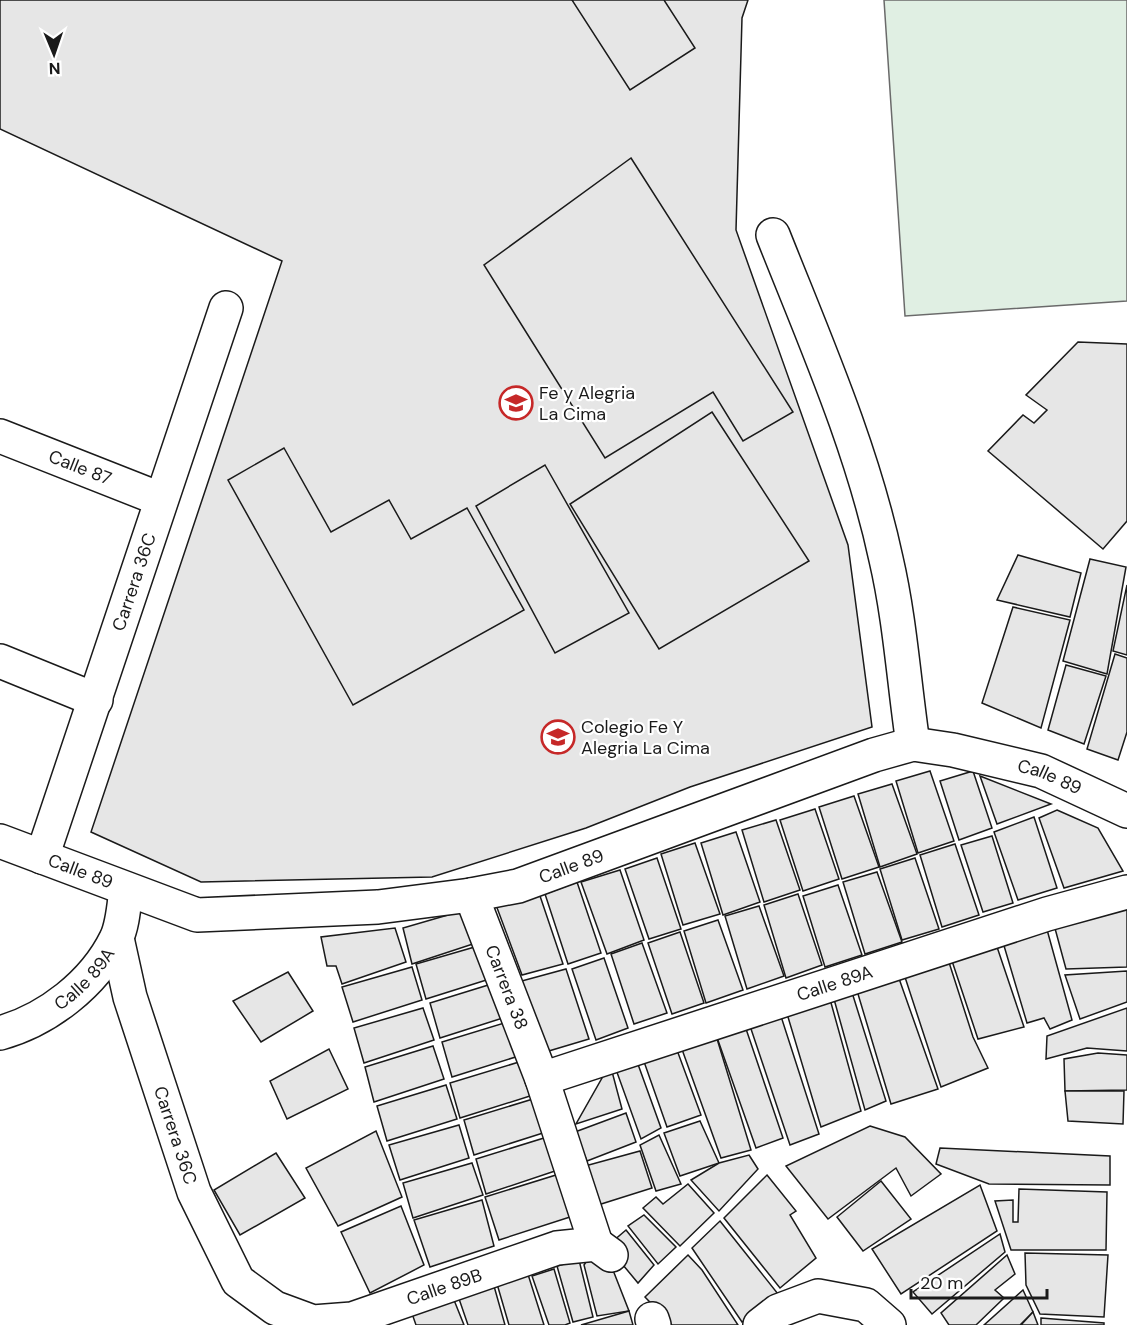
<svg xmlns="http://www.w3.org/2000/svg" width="1127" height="1325" viewBox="0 0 1127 1325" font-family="'DM Sans',sans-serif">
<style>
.green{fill:#e0efe3;stroke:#6a6a6a;stroke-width:1.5}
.building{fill:#e6e6e6;stroke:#1a1a1a;stroke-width:1.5}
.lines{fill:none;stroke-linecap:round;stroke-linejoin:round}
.minor-casing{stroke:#1a1a1a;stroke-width:36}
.minor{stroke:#fff;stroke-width:33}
.labels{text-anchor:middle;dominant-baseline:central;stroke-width:4.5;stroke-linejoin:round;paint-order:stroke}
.poi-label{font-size:18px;fill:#1a1a1a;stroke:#fff;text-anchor:start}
.street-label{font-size:18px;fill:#1a1a1a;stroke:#fff}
</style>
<rect width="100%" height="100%" fill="#fff"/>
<path class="green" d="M884,0h243v301l-222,15z"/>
<g class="building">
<path d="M0,0h748l-6,18 -6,212 112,315 24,182 -182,60 -104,41 -154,49 -231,5 -110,-50 191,-571 -282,-132z"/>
<path d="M572,0h92l31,48 -65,42z"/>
<path d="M631,158l162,254 -50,29 -30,-49 -108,66 -121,-193z"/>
<path d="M1078,342l49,2v177l-24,28 -115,-98 35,-36 11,8 13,-13 -21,-15z"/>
<path d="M712,412l97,149 -150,88 -89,-145z"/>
<path d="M284,448l47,84 58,-32 22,39 56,-31 57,102 -171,95 -125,-225z"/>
<path d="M545,465l84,148 -74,40 -79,-147z"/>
<path d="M1018,555l63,18 -11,44 -73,-17z"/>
<path d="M1090,559l36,8 -19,107 -44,-13z"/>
<path d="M1127,585v70l-14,-4z"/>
<path d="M1013,607l57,13 -29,108 -59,-25z"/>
<path d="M1115,654l12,4v74l-9,28 -31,-11z"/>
<path d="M1066,665l40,11 -22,68 -36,-14z"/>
<path d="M930,771l24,70 -36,12 -22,-72z"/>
<path d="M973,771l19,57 -33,12 -19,-59z"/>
<path d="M980,776l71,28 -54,20z"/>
<path d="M892,784l25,70 -37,13 -22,-73z"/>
<path d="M854,796l25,71 -37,12 -23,-72z"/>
<path d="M815,809l24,70 -36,12 -23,-71z"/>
<path d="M1057,810l41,18 25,43 -59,17 -25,-70z"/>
<path d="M1034,817l23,71 -39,12 -24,-68z"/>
<path d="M776,820l24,70 -36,12 -22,-72z"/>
<path d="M736,832l24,70 -37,13 -22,-72z"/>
<path d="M992,836l21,67 -30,9 -22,-67z"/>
<path d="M695,843l25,71 -37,11 -22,-71z"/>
<path d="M955,844l24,71 -37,12 -22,-72z"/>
<path d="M657,858l24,71 -32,10 -24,-70z"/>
<path d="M915,858l24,71 -37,11 -22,-71z"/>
<path d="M620,870l24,70 -37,14 -26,-72z"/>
<path d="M877,872l25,70 -37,12 -22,-72z"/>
<path d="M577,882l24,71 -33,11 -23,-70z"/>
<path d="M838,885l24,70 -37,12 -22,-71z"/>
<path d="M538,890l25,74 -41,11 -26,-70z"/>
<path d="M798,894l24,71 -36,13 -22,-73z"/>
<path d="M1127,903v64l-61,2 -13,-48z"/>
<path d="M759,906l25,70 -37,13 -22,-73z"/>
<path d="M472,908l10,33 -70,23 -9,-36z"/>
<path d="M718,920l25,70 -37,13 -22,-72z"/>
<path d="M1046,926l26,94 -22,9 -6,-11 -17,5 -25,-84z"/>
<path d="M395,928l11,34 -64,22 -6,-18h-9l-6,-29z"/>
<path d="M680,932l24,71 -32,11 -24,-71z"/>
<path d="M994,938l30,89 -46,12 -29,-87z"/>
<path d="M642,943l25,70 -33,11 -23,-70z"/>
<path d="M485,944l11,33 -70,22 -10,-35z"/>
<path d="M946,953l27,84 15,31 -47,19 -39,-119z"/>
<path d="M604,958l24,70 -32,12 -24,-71z"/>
<path d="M412,967l10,33 -69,22 -11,-35z"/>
<path d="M566,969l23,70 -47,14 -24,-71z"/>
<path d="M896,970l42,119 -47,15 -36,-120z"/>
<path d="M1127,971v31l-47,17 -15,-44z"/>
<path d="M288,972l25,39 -52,31 -28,-41z"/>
<path d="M498,982l11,34 -69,22 -10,-35z"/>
<path d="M850,986l36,115 -21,9 -33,-118z"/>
<path d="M828,992l33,119 -40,16 -36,-120z"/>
<path d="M778,1007l41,127 -29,11 -43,-128z"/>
<path d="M423,1008l11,32 -70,23 -10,-35z"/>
<path d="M1127,1008v43l-40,-3 -41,11 1,-23z"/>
<path d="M743,1020l40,118 -27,10 -42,-119z"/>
<path d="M511,1021l11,34 -70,22 -10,-35z"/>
<path d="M714,1029l37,121 -30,8 -42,-117z"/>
<path d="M674,1042l27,73 -34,12 -25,-71z"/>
<path d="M433,1046l11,33 -70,23 -9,-35z"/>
<path d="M329,1049l19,40 -61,30 -17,-38z"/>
<path d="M1098,1053l29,2v35l-62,1 -1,-32z"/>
<path d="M635,1056l26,72 -20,11 -27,-75z"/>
<path d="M519,1062l11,34 -70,22 -10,-35z"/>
<path d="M610,1064l12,45 -46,15z"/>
<path d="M446,1085l11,34 -70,22 -10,-35z"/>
<path d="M1065,1091h59l-1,33 -55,-3z"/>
<path d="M533,1099l10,34 -69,22 -10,-35z"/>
<path d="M626,1113l10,29 -49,19 -12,-29z"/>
<path d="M700,1121l19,42 -39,13 -16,-43z"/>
<path d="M459,1125l10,33 -69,22 -11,-35z"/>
<path d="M870,1126l35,11 36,37 -30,22 -15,-28 -68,51 -42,-53z"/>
<path d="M376,1131l26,66 -64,29 -32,-58z"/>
<path d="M659,1135l22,49 -25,7 -16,-46z"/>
<path d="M544,1138l11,33 -69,23 -10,-35z"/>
<path d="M940,1148l170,8v29l-121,-1 -53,-20z"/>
<path d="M640,1151l12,37 -54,17 -13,-39z"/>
<path d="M276,1153l29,45 -65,37 -26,-45z"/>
<path d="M749,1155l9,14 -39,42 -28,-31 28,-17z"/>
<path d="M472,1163l11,32 -70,23 -10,-35z"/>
<path d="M556,1175l14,42 -71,23 -14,-43z"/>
<path d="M767,1175l29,36 -6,4 26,43 -36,30 -56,-70z"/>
<path d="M881,1181l30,38 -48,32 -26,-34z"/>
<path d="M688,1184l26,29 -34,33 -37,-38 13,-11 7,7z"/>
<path d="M980,1185l17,46 -96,63 -29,-45z"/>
<path d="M1019,1189l88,3 -1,58h-95l-16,-49 18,-1v22h5z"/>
<path d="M482,1200l12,46 -64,21 -16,-47z"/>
<path d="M401,1206l23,59 -54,28 -29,-61z"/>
<path d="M644,1215l32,32 -18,17 -30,-38z"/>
<path d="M720,1221l62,78 -40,23 -50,-74z"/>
<path d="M626,1230l28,35 -16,18 -15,-18 -11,-23z"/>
<path d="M1000,1234l5,18 -73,62 -19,-22z"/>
<path d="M1025,1253l83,2 -4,62 -64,-3 -14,-29z"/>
<path d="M688,1255l14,15 36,55h-66l-27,-28z"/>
<path d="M1007,1255l8,19 -20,16 9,8 -28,27h-27l-8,-12z"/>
<path d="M588,1259l23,6 18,46 -32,5 -13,-51z"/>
<path d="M579,1260l14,57 -20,5 -16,-56z"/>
<path d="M526,1268l18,57h-35l-14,-48z"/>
<path d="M554,1269l16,54 -5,2h-16l-17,-49z"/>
<path d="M492,1279l13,46h-37l-12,-35z"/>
<path d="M450,1290l14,35h-48l-7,-20z"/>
<path d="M1023,1290l10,22 -13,13h-36z"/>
<path d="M629,1311l4,14h-52z"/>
<path d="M1033,1312l5,13h-17z"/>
<path d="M1041,1318l63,5v2h-63z"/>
</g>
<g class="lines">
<defs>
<g id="minor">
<path d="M773,235c42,106 89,212 113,324 14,60 18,124 27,185"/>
<path id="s1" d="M0,436l160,63"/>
<path d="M0,661l96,39"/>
<path id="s2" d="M0,841l197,74 181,-8 93,-12 47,-9 356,-131 39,-11 40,6 88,21 86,40"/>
<path id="s3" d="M42,857l184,-549"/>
<path id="s4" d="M471,895l71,184 54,165"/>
<path id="s5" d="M117,938l13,59 64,195 44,89 37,27 38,14 39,-3 205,-71 39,-4 15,11"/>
<path id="s6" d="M0,1033c47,-13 94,-49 116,-94 7,-14 8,-35 10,-50"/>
<path id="s7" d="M542,1079l505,-165 80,-22"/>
<path d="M652,1319l2,6"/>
<path d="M760,1325l18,-14 40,-15 48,9 23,20"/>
</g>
</defs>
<use href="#minor" class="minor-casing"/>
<use href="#minor" class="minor"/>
</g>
<defs>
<symbol id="school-ring" viewBox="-11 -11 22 22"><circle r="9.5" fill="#fff" stroke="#c62828" stroke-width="1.5"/><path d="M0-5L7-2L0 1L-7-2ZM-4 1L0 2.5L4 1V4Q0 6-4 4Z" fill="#c62828"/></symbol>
</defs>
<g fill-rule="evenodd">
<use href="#school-ring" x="497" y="384" width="38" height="38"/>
<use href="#school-ring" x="539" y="718" width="38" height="38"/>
</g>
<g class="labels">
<g class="poi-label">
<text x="539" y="393">Fe y Alegria<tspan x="539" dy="21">La Cima</tspan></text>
<text x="581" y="727">Colegio Fe Y<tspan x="581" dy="21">Alegria La Cima</tspan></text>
</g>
<g class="street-label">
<text stroke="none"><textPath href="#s1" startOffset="86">Calle 87</textPath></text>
<text stroke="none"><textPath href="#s3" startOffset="290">Carrera 36C</textPath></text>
<text stroke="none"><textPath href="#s2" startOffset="1094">Calle 89</textPath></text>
<text stroke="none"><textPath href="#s2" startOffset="590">Calle 89</textPath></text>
<text stroke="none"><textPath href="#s2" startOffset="86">Calle 89</textPath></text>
<text stroke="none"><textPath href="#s6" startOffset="102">Calle 89A</textPath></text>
<text stroke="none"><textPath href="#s7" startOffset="308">Calle 89A</textPath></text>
<text stroke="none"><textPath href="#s4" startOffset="99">Carrera 38</textPath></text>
<text stroke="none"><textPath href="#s5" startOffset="206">Carrera 36C</textPath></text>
<text stroke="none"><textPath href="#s5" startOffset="588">Calle 89B</textPath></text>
</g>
</g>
<g transform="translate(54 54) rotate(178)" stroke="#ffffff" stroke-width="4.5" paint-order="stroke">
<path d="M0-4.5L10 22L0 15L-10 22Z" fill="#1a1a1a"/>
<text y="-9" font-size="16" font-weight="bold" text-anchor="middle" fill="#1a1a1a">N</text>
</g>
<path d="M911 1289v9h136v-9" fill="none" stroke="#1a1a1a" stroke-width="3"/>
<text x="920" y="1289" font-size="18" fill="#1a1a1a" stroke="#ffffff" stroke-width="4.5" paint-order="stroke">20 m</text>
</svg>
